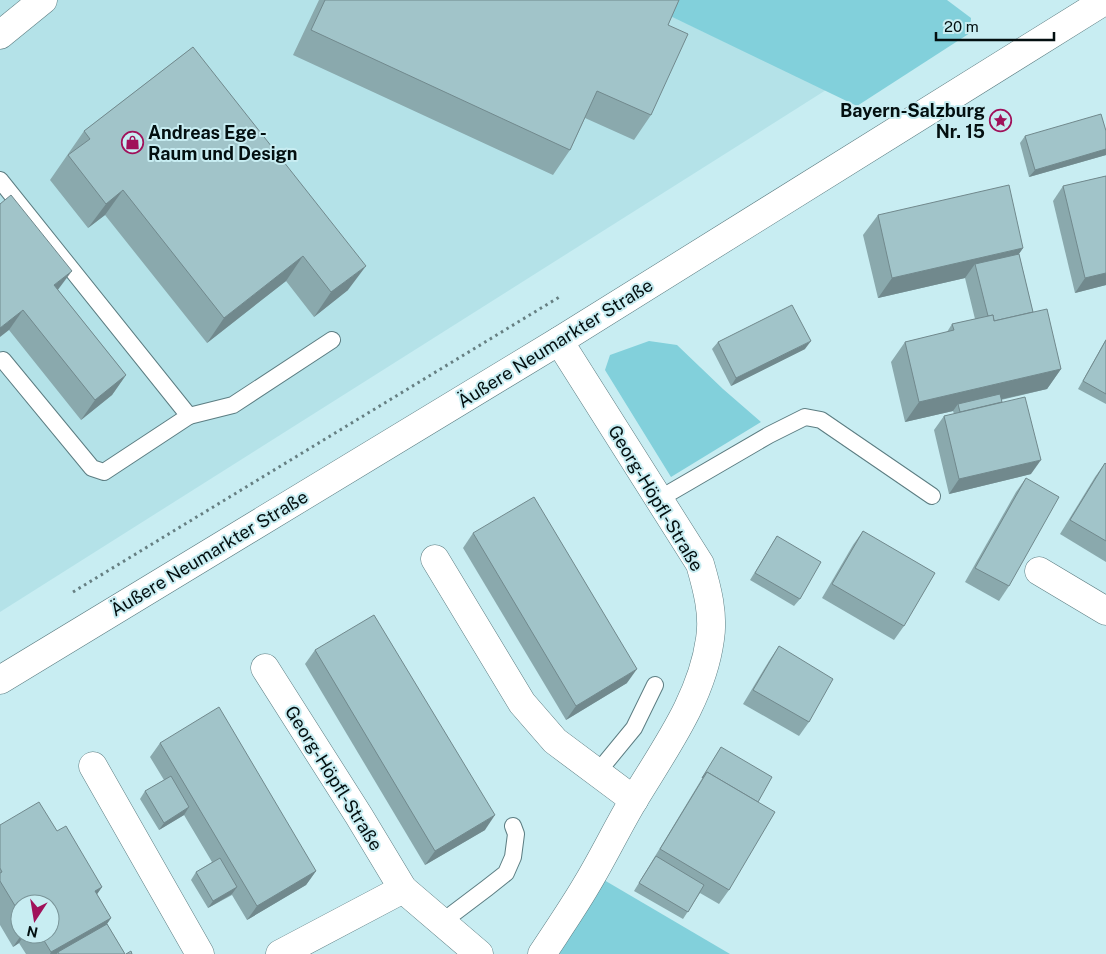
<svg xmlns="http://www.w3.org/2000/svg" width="1106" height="954" viewBox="0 0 1106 954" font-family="'Public Sans',sans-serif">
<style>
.built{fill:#b4e2e8}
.green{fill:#82d0db}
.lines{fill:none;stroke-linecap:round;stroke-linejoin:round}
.service-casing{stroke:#5c7d82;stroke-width:18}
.minor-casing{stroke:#5c7d82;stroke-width:29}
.path{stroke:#667f82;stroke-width:3;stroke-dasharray:2.5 4;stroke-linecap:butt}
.service{stroke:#fff;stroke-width:16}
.minor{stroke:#fff;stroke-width:28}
.wall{fill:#8aa9ad;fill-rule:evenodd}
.shaded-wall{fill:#71898d}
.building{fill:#a1c4c9;stroke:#71898d}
.labels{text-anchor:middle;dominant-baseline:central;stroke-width:4;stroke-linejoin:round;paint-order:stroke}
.poi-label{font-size:18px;font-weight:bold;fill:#030f10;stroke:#c8edf2;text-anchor:end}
.street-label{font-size:18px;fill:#030f10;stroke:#c8edf2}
</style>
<rect width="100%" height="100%" fill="#c8edf2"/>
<path class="built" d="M0,0h637l189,90 -826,522z"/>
<g class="green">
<path d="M637,0h310l24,18 -1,15 -113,73z"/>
<path d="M649,341l28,4 46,44 38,33 -90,55 -66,-107 5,-15z"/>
<path d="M604,880l126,74h-173z"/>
</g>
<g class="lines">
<defs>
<g id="service">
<path d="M0,180l189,236 -85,56 -12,-4 -89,-108"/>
<path d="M189,416l44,-11 99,-65"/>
<path d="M659,499l110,-64 36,-18 16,3 111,76"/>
<path d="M597,773l37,-45 21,-43"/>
<path d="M442,922l45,-34 19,-15 7,-16 3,-23 -3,-8"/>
</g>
<g id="minor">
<path d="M0,35l43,-35"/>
<path d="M435,559l87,144 33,38 79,59"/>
<path d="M1039,571l67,40"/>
<path d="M265,668l94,148 44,73 76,65"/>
<path d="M0,680l559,-339 547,-341"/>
<path d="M93,766l107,188"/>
<path d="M280,954l123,-65"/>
<path d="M542,954c15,-23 31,-46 45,-70 17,-28 31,-58 48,-86 30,-50 67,-100 75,-159 4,-25 -3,-51 -10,-75l-141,-223"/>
</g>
</defs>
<use href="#service" class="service-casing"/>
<use href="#minor" class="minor-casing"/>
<path class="path" d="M73,592l488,-296"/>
<use href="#service" class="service"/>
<use href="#minor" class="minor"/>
</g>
<g class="wall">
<path d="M319,0h360l-11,25 -17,90 -17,25 -49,-22 -15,32 -17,25 -260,-120z"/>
<path d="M193,47l155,243 -34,27 -28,-36 -79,62 -102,-128 -17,13 -38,-48 34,-49z"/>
<path d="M1106,131v24l-77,22 -9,-34 5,-7z"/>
<path d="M1106,176v109l-31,8 -22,-92 10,-15z"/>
<path d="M0,204l58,86 68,85 -14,20 -31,25 -72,-90z"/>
<path d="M878,215l145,33 -4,6 14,58 28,57 -14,20 -46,11 30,74 -82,20 -15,-64 10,-14 10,-2 -1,-3 -48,11 -14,-60 14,-20 42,-10 5,-8 23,-5 -10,-41 -87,20 -15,-63z"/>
<path d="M1106,339v65l-28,-15z"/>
<path d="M718,342l87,7 -74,37 -19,-37z"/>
<path d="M1105,463l1,1v98l-46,-28 35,-57z"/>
<path d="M1026,478l-17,108 -10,15 -34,-19 51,-90z"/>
<path d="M863,531l41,95 -10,14 -72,-42 31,-53z"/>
<path d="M473,533l154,150 -61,37 -103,-172z"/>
<path d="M777,536l23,63 -6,7 -44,-26z"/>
<path d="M779,646l30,76 -10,14 -56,-32 26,-43z"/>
<path d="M315,650l170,180 -60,35 -120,-201z"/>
<path d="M160,743l156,128 -10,14 -59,35 -15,-25 -24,13 -17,-28 5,-8 16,-10 -28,-47 -25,15 -19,-31 5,-8 19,-11 -14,-23z"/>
<path d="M721,747l37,55 -29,88 -10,14 -19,-11 -17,26 -49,-28z"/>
<path d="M0,825l57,6 45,56 -5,7 14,24 -4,6 18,30h-99l-7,-11 -6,4 -13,-22zM20,904l30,30h-30z"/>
</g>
<g class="shaded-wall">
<path d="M1106,149v6l-77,22 6,-7z"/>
<path d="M123,190l-18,25 -17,13 18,-24z"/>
<path d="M1023,248l-14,20 -34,-4 -10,14 -87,20 14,-20z"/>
<path d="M303,256l-17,25 -79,62 17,-25z"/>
<path d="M366,266l-18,24 -34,27 17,-25z"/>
<path d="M72,271l-15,20 -3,-6z"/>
<path d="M1106,273v12l-31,8 10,-15z"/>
<path d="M23,310l-14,20 -9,7v-9z"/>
<path d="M811,341l-6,8 -74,37 5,-8z"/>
<path d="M1061,369l-14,20 -88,20 -1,-5 -5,7 -48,11 14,-20z"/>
<path d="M126,375l-14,20 -31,25 14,-20z"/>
<path d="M1041,460l-10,14 -82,20 10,-15z"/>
<path d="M637,669l-10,14 -61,37 10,-14z"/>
<path d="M189,807l-5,8 -25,15 5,-7z"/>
<path d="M495,815l-10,15 -60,35 10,-14z"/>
<path d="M316,871l-10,14 -59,35 10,-14z"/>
<path d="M102,887l-14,20 7,-16z"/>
<path d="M237,887l-5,7 -24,14 5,-7z"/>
<path d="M111,918l-14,20 -39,14 -1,2h-7l1,-2z"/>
<path d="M22,934h3l-6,9 -6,4z"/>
</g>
<g class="building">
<path d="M325,0h354l-11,25 20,9 -37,81 -54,-24 -27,59 -259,-120z"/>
<path d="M193,47l173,219 -35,26 -28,-36 -79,62 -101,-128 -17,14 -38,-49 22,-16 -6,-8z"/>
<path d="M1101,114l5,17v18l-71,21 -10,-34z"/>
<path d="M1106,176v97l-21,5 -22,-92z"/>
<path d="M1009,185l14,63 -131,30 -14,-63z"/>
<path d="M11,195l61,76 -18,14 72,90 -31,25 -72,-90 -23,18v-124z"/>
<path d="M1019,254l14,58 -39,9 -1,-6 -5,1 -13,-52z"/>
<path d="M792,305l19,36 -75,37 -18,-36z"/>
<path d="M1047,309l14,60 -142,33 -14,-60 49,-12 -2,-6 41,-9 1,6z"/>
<path d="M1106,340v54l-23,-13z"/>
<path d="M1000,394l2,8 -42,10 -2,-8z"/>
<path d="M1025,397l16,63 -82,19 -15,-63z"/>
<path d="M1105,463l1,1v77l-36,-21z"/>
<path d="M1026,478l33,19 -50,89 -34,-18z"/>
<path d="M534,497l103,172 -61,37 -103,-173z"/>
<path d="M863,531l72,42 -31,53 -72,-42z"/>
<path d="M777,536l44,26 -21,37 -45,-26z"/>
<path d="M374,615l121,200 -60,36 -120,-201z"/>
<path d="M779,646l54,33 -24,43 -56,-32z"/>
<path d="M219,707l97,164 -59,35 -97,-163z"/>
<path d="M721,747l51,30 -14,25 -51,-30 -5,6z"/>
<path d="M707,772l68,40 -46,78 -69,-41z"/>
<path d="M171,776l18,31 -25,16 -19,-32z"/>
<path d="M39,802l18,29 9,-5 36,61 -7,4 16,27 -60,34 -11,-18h10v-30h-30v10l-20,-33v-8l2,-1 -2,-4v-43z"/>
<path d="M656,856l48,29 -16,27 -49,-29z"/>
<path d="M220,858l17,29 -24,14 -17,-29z"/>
<path d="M107,924l18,30h-66l-1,-2z"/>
<path d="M131,951l1,3h-6z"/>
</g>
<defs>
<symbol id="sight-ring" viewBox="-11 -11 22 22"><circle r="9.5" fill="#c8edf2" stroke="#a0115a" stroke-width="1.5"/><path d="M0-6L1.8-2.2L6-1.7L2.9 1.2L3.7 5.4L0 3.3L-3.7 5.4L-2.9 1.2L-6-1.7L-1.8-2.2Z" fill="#a0115a"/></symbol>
<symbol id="shop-ring" viewBox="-11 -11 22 22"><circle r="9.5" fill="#c8edf2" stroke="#a0115a" stroke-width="1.5"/><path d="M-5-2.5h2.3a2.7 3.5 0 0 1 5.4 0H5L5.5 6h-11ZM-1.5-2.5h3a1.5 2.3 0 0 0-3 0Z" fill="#a0115a"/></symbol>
</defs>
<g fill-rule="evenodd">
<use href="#sight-ring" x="988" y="108" width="25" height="25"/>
<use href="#shop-ring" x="120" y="130" width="25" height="25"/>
</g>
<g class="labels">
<g class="poi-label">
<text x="985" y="110">Bayern-Salzburg<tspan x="985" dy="21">Nr. 15</tspan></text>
<text x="148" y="132" text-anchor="start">Andreas Ege -<tspan x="148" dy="21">Raum und Design</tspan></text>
</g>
<g class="street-label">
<text transform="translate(555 343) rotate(-32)">Äußere Neumarkter Straße</text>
<text transform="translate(656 498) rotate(59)">Georg-Höpfl-Straße</text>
<text transform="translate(209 553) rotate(-31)">Äußere Neumarkter Straße</text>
<text transform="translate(334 778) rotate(58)">Georg-Höpfl-Straße</text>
</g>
</g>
<g transform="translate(35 919) rotate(192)"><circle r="24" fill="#c8edf2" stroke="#799498"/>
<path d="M0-4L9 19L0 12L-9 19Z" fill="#a0115a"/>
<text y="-8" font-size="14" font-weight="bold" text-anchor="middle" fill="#030f10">N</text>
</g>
<path d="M936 32v8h118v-8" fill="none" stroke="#030f10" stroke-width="2.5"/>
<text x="944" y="32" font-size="15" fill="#030f10" stroke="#c8edf2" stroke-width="4" paint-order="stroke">20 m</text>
</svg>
